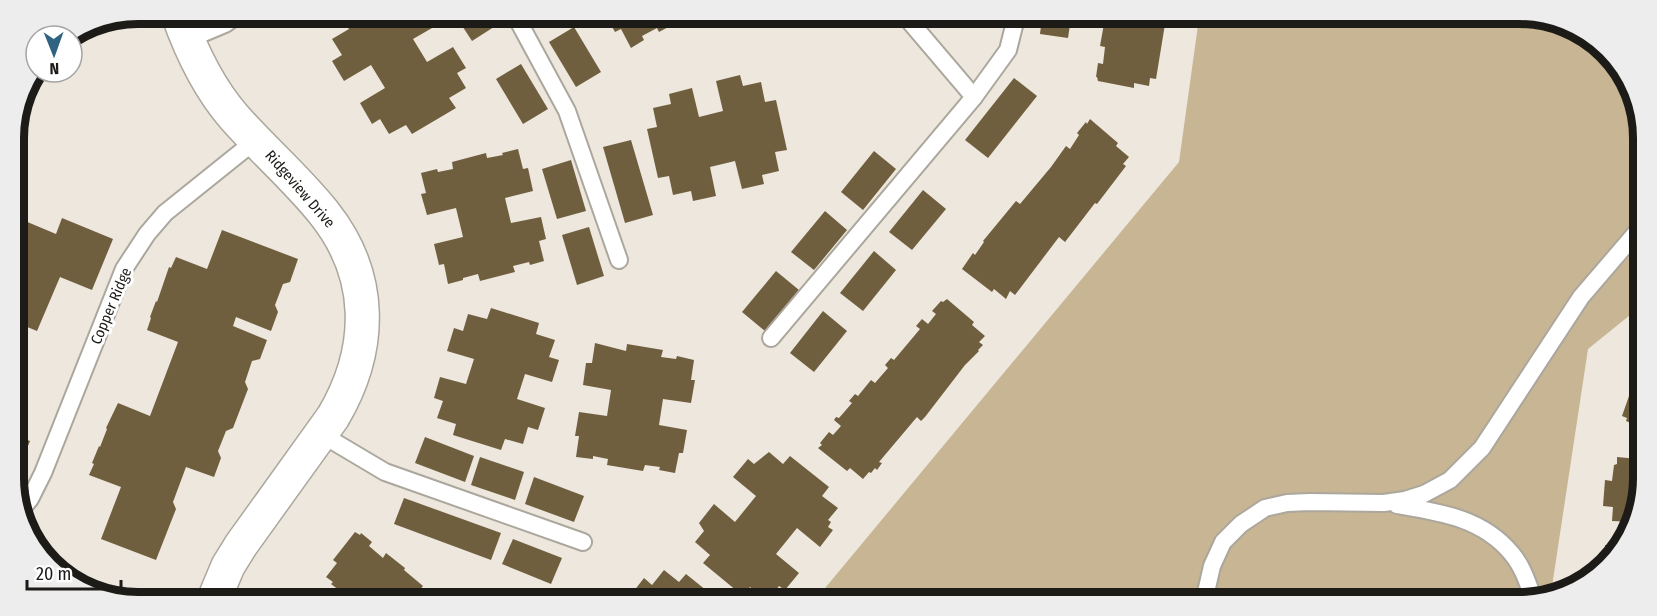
<svg xmlns="http://www.w3.org/2000/svg" width="1657" height="616" viewBox="0 0 1657 616" font-family="'Fira Sans Condensed',sans-serif">
<style>
.green{fill:#c7b594}
.building{fill:#705f3f}
.lines{fill:none;stroke-linecap:round;stroke-linejoin:round}
.service-casing{stroke:#aca79d;stroke-width:20}
.tertiary-casing{stroke:#aca79d;stroke-width:36}
.service{stroke:#fff;stroke-width:16}
.tertiary{stroke:#fff;stroke-width:33}
.labels{text-anchor:middle;dominant-baseline:central;stroke-width:6;stroke-linejoin:round;paint-order:stroke}
.street-label{font-size:15px;fill:#1d1b18;stroke:#fff}
.rim{fill:none;stroke:#1d1b18;stroke-width:8}
</style>
<rect width="100%" height="100%" fill="#ede7dd"/>
<path class="green" d="M1199,18l360,2 54,36 29,65 -2,186 -52,42 -37,244 -24,9 -711,-3 363,-437z"/>
<g class="building">
<path d="M354,14l80,1 5,9 -26,15 14,23 26,-15 13,21 -9,5 9,15 -17,10 7,10 -44,26 -6,-9 -17,9 -9,-15 -8,5 -12,-21 25,-15 -14,-23 -27,16 -12,-20 10,-6 -10,-16 17,-10 -5,-8z"/>
<path d="M455,15h36l6,10 -25,16z"/>
<path d="M606,16h83l-30,16 -2,-4 -15,8 2,4 -13,8 -10,-19 -6,3z"/>
<path d="M975,17h29l-1,10 -28,-5z"/>
<path d="M1042,18h29l-3,20 -28,-4z"/>
<path d="M1105,18h61l-10,61 -6,-1 -1,8 -15,-3v5l-36,-7 -1,-4h-1l2,-14 5,1 2,-17 -5,-1z"/>
<path d="M574,27l27,45 -25,15 -27,-45z"/>
<path d="M521,64l27,45 -25,15 -27,-45z"/>
<path d="M740,75l3,11 18,-4 4,20 11,-2 11,50 -12,2 4,19 -17,4 2,9 -22,5 -7,-28 -25,6 6,29 -23,5 -2,-10 -18,4 -4,-19 -11,2 -11,-49 10,-2 -4,-19 18,-4 -2,-10 23,-6 7,29 24,-6 -7,-30z"/>
<path d="M1014,78l23,18 -49,62 -23,-18z"/>
<path d="M1090,119l28,24 -2,3 13,11 -6,7 3,2 -29,38 -2,-1 -30,39 -6,-5 -44,58 -5,-4 -4,8 -12,-10 -2,3 -30,-23 11,-16 2,2 9,-13 -1,-1 33,-40 4,3 31,-37 15,-21 4,3 9,-14 -2,-2 9,-11 1,2z"/>
<path d="M631,140l22,75 -28,8 -22,-76z"/>
<path d="M518,149l5,20 5,-1 5,23 -28,7 6,25 30,-6 5,22 -7,2 5,20 -14,4 -1,-3 -16,4 2,6 -35,9 -2,-7 -15,4v2l-15,4 -4,-20 -5,1 -5,-21 29,-7 -7,-29 -29,7 -6,-21 5,-1 -5,-20 16,-4 1,3 15,-3 -1,-7 34,-9 1,5 16,-3 -1,-2z"/>
<path d="M874,151l22,18 -33,41 -22,-18z"/>
<path d="M571,160l15,51 -29,8 -15,-50z"/>
<path d="M923,190l23,19 -34,41 -23,-18z"/>
<path d="M825,211l22,19 -33,40 -23,-18z"/>
<path d="M62,218l51,21 -21,51 -32,-13 -23,54 -22,-9 -1,-75 11,-26 31,13z"/>
<path d="M589,227l15,49 -27,9 -15,-50z"/>
<path d="M222,230l76,29 -8,23 -7,2 -8,21 3,7 -7,19 -35,-14 -3,9 34,14 -7,19 -8,2 -7,21 3,7 -15,39 -7,3 -8,20 3,7 -7,19 -28,-10 -13,35 3,7 -20,51 -55,-21 20,-52 -32,-12 5,-11 -2,-1 7,-17 1,1 7,-18 -1,-1 12,-25 32,13 28,-74 -31,-12 4,-12 -1,-1 6,-16 1,1 12,-35 2,1 5,-11 31,12z"/>
<path d="M874,251l22,19 -33,41 -23,-18z"/>
<path d="M776,271l23,19 -34,41 -23,-19z"/>
<path d="M947,299l27,23 -2,3 13,11 -6,6 4,3 -5,5 1,1 -14,14 -40,52 -4,4 -4,-4 -38,45 3,1 -5,7 -2,-2 -4,5 -2,-1 -6,7 -13,-11 -3,3 -29,-23 4,-3 -2,-2 9,-11 4,3 8,-9 -7,-6 2,-3 3,1 13,-15 -3,-2 6,-7 3,2 13,-16 4,3 13,-15 -3,-3 6,-7 3,2 26,-31 -4,-3 6,-7 6,5 8,-10 -4,-3 9,-10 2,1z"/>
<path d="M491,308l48,15 -3,11 19,6 -6,17 10,3 -7,22 -27,-8 -8,25 28,9 -7,22 -10,-3 -5,17 -18,-5 -4,11 -48,-15 3,-11 -19,-6 6,-17 -9,-3 6,-21 26,7 8,-25 -27,-8 7,-23 9,3 5,-17 19,5z"/>
<path d="M823,311l24,20 -33,41 -24,-19z"/>
<path d="M595,343l31,8 1,-7 36,6 -2,7 15,2 1,-3 17,4 -3,20h4l-4,23 -28,-4 -4,26 28,5 -4,23h-4l-4,20 -16,-3 1,-3 -15,-2 -2,6 -36,-6 1,-6 -15,-3v3l-17,-2 3,-21h-4l4,-24 28,4 4,-26 -28,-5 3,-22h6z"/>
<path d="M1639,387v21l-1,18 -12,-5 1,-3 -5,-2 7,-20 5,2z"/>
<path d="M15,435l15,6 -14,34v-31z"/>
<path d="M425,437l49,19 -9,26 -50,-19z"/>
<path d="M769,452l14,12 7,-8 39,31 -7,9 16,12 -10,12 3,2 -3,5 5,3 -13,17 -23,-19 -21,26 23,19 -14,17 -6,-4 -3,4 -2,-2 -9,11 -15,-12 -7,9 -40,-33 7,-8 -15,-13 9,-11 -5,-8 15,-19 21,18 21,-26 -23,-19 15,-18 6,5z"/>
<path d="M480,457l44,15 -9,28 -44,-15z"/>
<path d="M1617,457l21,2 -1,59 -3,4 -22,-1 1,-14 -10,-1 2,-26 7,1 2,-16 3,-1z"/>
<path d="M534,477l50,19 -10,26 -49,-18z"/>
<path d="M404,498l97,35 -10,27 -97,-36z"/>
<path d="M355,532l5,3 1,-2 11,9 -3,4 14,12 3,-5 19,15 -1,2 19,16 -3,4 9,7h-81l-17,-13 2,-2 -7,-5 11,-14 -4,-3z"/>
<path d="M1617,535h7l-20,28 1,-18 11,2z"/>
<path d="M513,539l49,19 -11,26 -49,-20z"/>
<path d="M664,570l15,12 7,-8 31,25 -84,-1 -3,-2 14,-18 8,7z"/>
</g>
<g class="lines">
<defs>
<g id="service">
<path d="M515,15l52,96 52,149"/>
<path d="M906,17l68,80"/>
<path d="M187,40l38,-16 14,-10"/>
<path d="M771,338l203,-241 34,-47 8,-32"/>
<path d="M321,434l64,38 198,70"/>
<path d="M1397,505c42,7 86,13 115,49 11,13 16,30 22,46"/>
<path d="M20,511l10,-12 13,-26 81,-204 23,-35 18,-21 91,-73"/>
<path d="M1204,601l8,-35 11,-24 18,-18 24,-16 22,-5 23,-1 74,1 21,-3 19,-6 26,-14 32,-32 99,-151 60,-70"/>
</g>
<path id="tertiary" d="M178,14c13,37 30,73 56,103 29,33 63,62 90,96 50,63 49,136 9,204l-92,128 -13,21 -13,31"/>
</defs>
<use href="#service" class="service-casing"/>
<use href="#tertiary" class="tertiary-casing"/>
<use href="#service" class="service"/>
<use href="#tertiary" class="tertiary"/>
</g>
<g class="labels">
<g class="street-label">
<text transform="translate(300 189) rotate(49)">Ridgeview Drive</text>
<text transform="translate(111 306) rotate(-67)">Copper Ridge</text>
</g>
</g>
<path d="M0 0H1657V616H0ZM138 24H1519A114 114 0 0 1 1633 138V478A114 114 0 0 1 1519 592H138A114 114 0 0 1 24 478V138A114 114 0 0 1 138 24Z" fill="#ededed" fill-rule="evenodd"/>
<path class="rim" d="M138 24H1519A114 114 0 0 1 1633 138V478A114 114 0 0 1 1519 592H138A114 114 0 0 1 24 478V138A114 114 0 0 1 138 24Z"/>
<g transform="translate(54 54) rotate(179)"><circle r="28" fill="#ffffff" stroke="#a5a4a3" stroke-width="1.5"/>
<path d="M0-4.5L10 22L0 15L-10 22Z" fill="#2f6480"/>
<text y="-9" font-size="16" font-weight="bold" text-anchor="middle" fill="#1d1b18">N</text>
</g>
<path d="M27 580v9h94v-9" fill="none" stroke="#1d1b18" stroke-width="3"/>
<text x="36" y="580" font-size="18" fill="#1d1b18" stroke="#ffffff" stroke-width="4.5" paint-order="stroke">20 m</text>
</svg>
